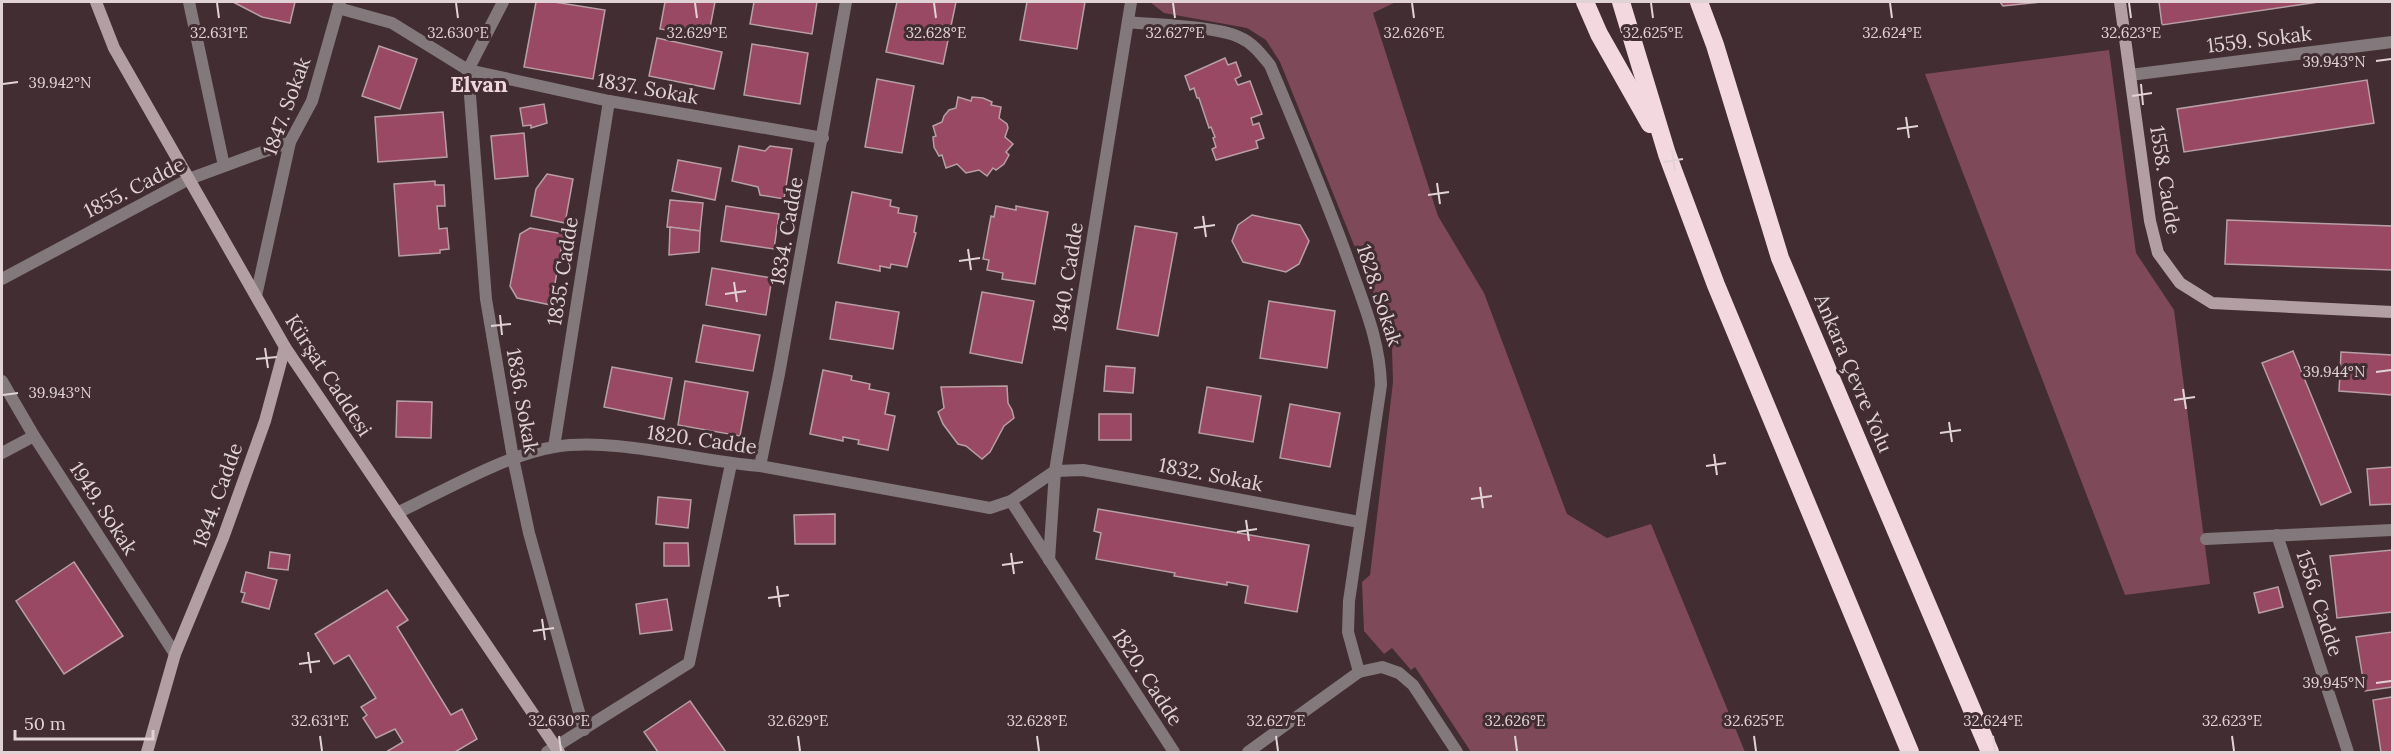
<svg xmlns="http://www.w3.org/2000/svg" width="2394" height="754" viewBox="0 0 2394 754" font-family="Lora,serif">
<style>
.green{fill:#7e4959}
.building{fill:#994964;stroke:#b89fa5;stroke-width:1.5}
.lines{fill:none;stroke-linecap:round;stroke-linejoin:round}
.street{stroke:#83787b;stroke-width:12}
.secondary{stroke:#b19fa4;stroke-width:12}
.highway{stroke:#f3d8df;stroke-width:18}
.ticks{fill:none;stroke:#e0d2d5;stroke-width:2}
.labels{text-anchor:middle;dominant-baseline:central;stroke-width:6;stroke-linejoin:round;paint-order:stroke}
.street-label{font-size:20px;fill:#e0d2d5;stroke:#412d32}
.quarter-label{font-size:22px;font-weight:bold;fill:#f1d6dd;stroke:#412d32}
.ticks-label{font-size:15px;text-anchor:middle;fill:#e0d2d5;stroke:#412d32;stroke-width:6;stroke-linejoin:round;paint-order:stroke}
</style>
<rect width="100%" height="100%" fill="#412d32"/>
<g class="green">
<path d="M1150,2h246l-23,11 65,203 46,77 83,221 40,24 44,-14 94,228h-274l-56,-85 -4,3 -19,-22 -8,6 -20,-23 -2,-49 8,-7 23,-193 -1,-34 -11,-36 -101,-250 -14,-22 -19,-12 -83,-15z"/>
<path d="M2109,50l27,203 38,57 36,274 -85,11 -200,-521z"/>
</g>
<g class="building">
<path d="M233,2h62l-5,21 -28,-6z"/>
<path d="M536,2h18l51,8 -12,69 -69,-12z"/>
<path d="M665,2h50l-6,31 -6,-1 -1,4 -42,-7z"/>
<path d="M754,2h63l-5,32 -62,-10z"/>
<path d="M897,2h59l-13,62 -57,-12z"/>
<path d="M1027,2h58l-8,47 -57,-9z"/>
<path d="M2000,2h41l-38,4z"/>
<path d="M2159,2h160l-157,23z"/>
<path d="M657,38l65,14 -8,37 -65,-13z"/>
<path d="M752,44l56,9 -8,51 -56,-9z"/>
<path d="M379,46l38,13 -17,50 -38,-13z"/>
<path d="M1225,58l3,7 8,-3 5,14 -6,3 3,6 12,-4 12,33 -11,4 2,7 6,-2 5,15 -8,3 2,7 -42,12 -4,-11 4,-2 -3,-9 2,-1 -4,-10 -2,1 -10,-30h-2l-3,-10 -4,2 -5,-14z"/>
<path d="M877,79l37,7 -12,67 -37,-6z"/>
<path d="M2367,80l7,43 -190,29 -7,-43z"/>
<path d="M958,97l13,4 1,-4 11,1 9,4 -1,3 10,2 -2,11 8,6 1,4 -3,9 8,7 -7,8 3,3 -5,9 -8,6 -3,-2 -6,8 -8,-6 -13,3 -9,-9 -11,4 -4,-13 -3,1 -5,-9 -1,-10 3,-1 -3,-10 9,-4 2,-6 5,-6 7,-2z"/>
<path d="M544,104l3,19 -16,5v-3l-8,1 -3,-18z"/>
<path d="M443,112l4,45 -69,5 -3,-45z"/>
<path d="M524,133l4,43 -33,3 -4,-43z"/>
<path d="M739,146l26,5 5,-5 22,3 -8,50 -24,-4 -2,-8 -26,-6z"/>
<path d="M678,160l43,8 -6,32 -43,-9z"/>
<path d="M547,174l26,5 -8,44 -34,-7 5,-27z"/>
<path d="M435,181v4h9l1,21h-8l2,23 8,-1 2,21 -9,1v3l-41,3 -5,-72z"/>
<path d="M852,192l39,8 -1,6 9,2 -1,5 19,3 -3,16 2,1 -9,34 -16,-3 -1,4 -10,-2v5l-42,-8z"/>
<path d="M670,200l33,3 -3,28 -33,-4z"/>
<path d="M726,206l53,8 -5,35 -53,-8z"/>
<path d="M996,206l20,4v-4l32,6 -13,72 -33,-5 1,-6 -16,-3 2,-10 -6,-1 8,-43 3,1z"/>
<path d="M1252,215l48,10 9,16 -10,23 -13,8 -43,-10 -11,-21 6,-16z"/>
<path d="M2227,220l165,6v44l-167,-6z"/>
<path d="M1135,226l42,7 -19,103 -41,-7z"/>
<path d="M670,227l30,4 -1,21 -30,3z"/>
<path d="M530,228l34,6 -13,71 -34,-7 -7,-12 10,-52z"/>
<path d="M712,268l60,10 -6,37 -60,-10z"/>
<path d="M982,292l52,9 -12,62 -52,-10z"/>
<path d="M1269,301l66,10 -8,57 -67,-10z"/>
<path d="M836,302l63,10 -6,37 -63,-10z"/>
<path d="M703,325l57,10 -7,36 -57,-9z"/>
<path d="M2293,351l58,141 -30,13 -59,-142z"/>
<path d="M2341,352l51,3v40l-53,-4z"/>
<path d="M1106,366l29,2 -2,25 -29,-2z"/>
<path d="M612,367l60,11 -8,41 -60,-12z"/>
<path d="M823,370l29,6 -1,4 19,4 -1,5 20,4 -4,21 10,2 -7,34 -30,-6 1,-4 -16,-3v4l-33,-7z"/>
<path d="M685,381l63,11 -8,44 -62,-11z"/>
<path d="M1007,386l1,17 4,7 2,8 -10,8 -14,26 -8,7 -16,-13 -8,-2 -15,-20 -5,-12 6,-4 -3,-21z"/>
<path d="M1207,387l54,9 -8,46 -54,-9z"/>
<path d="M397,401l35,1 -1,36 -35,-1z"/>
<path d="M1290,404l50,9 -10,54 -50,-9z"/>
<rect x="1099" y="414" width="32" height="26"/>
<path d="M2392,467v37l-22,1 -3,-36z"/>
<path d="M658,497l33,3 -3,28 -32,-4z"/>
<path d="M1098,509l211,36 -12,67 -52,-9 3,-17 -21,-4v3l-53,-9 1,-3 -79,-14 5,-26 -7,-2z"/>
<path d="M835,514v30h-40l-1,-29z"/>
<path d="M664,543h24l1,23h-25z"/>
<path d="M2392,550v62l-55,6 -7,-62z"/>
<path d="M270,552l20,3 -2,15 -20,-2z"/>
<path d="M74,562l49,74 -59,38 -48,-73z"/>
<path d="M246,572l31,8 -8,29 -27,-7 3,-9 -4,-1z"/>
<path d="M2278,587l5,20 -24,6 -5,-20z"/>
<path d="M387,590l21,30 -11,7 54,88 11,-6 15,30 -22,13h-69l17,-10 -8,-13 -19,9 -13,-20 4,-3 -6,-8 15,-9 -27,-43 -15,9 -19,-30z"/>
<path d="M667,599l5,31 -32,4 -4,-30z"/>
<path d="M2392,632v55l-27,4 -9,-54z"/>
<path d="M2392,697v55h-11l-8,-52z"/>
<path d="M690,701l36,51h-68l-14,-20z"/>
</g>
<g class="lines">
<g class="street">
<path d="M189,2l35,164"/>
<path d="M338,8l54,15 76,47 141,31 214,37"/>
<path d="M1128,22c28,3 88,4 111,15 14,6 22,17 31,28 28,67 56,133 80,200 14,40 30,77 31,120l-32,216 -1,31 11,40"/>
<path d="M468,70l18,229 27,159 16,75 55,197"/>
<path d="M468,70l35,-68"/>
<path d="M2130,75l262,-33"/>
<path d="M2,279l187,-100 101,-37"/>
<path d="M256,296l34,-154 22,-41 28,-99"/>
<path d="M2,381l32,55 141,218"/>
<path d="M554,447l55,-346"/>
<path d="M2,453l32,-17"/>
<path d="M760,466l19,-92 67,-372"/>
<path d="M1011,501l163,251"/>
<path d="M397,513c45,-21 108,-58 157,-66 62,-10 141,14 206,19l230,42 21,-7 44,-30 28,-1 276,52"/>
<path d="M2277,535l71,217"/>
<path d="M2206,539l186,-9"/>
<path d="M1049,560l6,-89 76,-469"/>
<path d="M547,752l142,-89 42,-199"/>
<path d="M1248,752l111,-80 23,-5 17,6 14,12 44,67"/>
</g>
<g class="secondary">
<path d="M96,2l18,46 171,299 274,405"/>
<path d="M2120,2l30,219 8,32 22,30 32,20 180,9"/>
<path d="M147,752l28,-98 48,-116 42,-117 20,-74"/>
</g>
<g class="highway">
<path d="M1585,2l14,32 51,90"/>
<path d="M1621,2l46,152 49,131 194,467"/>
<path d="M1699,2l16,43 65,213 210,494"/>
</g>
</g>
<path class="ticks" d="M217,3l2,15M456,3l2,15M695,3l2,15M934,3l2,15M1173,3l2,15M1412,3l2,15M1651,3l2,15M1890,3l2,15M2129,3l2,15M2376,61l15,-2M3,84l15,-2M2141,84l2,21M2132,96l20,-3M1906,117l3,21M1897,129l21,-3M1672,150l3,21M1663,162l20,-3M1437,183l3,21M1428,195l21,-3M1203,216l3,21M1194,228l21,-3M968,249l3,21M959,261l21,-3M734,282l3,20M725,294l21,-3M500,315l2,20M491,326l20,-2M265,348l3,20M256,359l21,-2M2376,372l15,-2M2183,389l3,20M3,395l15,-2M2174,400l21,-3M1949,422l3,20M1940,433l21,-3M1714,454l3,21M1706,466l20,-3M1480,487l3,21M1471,499l21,-3M1246,520l3,21M1237,532l20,-3M1011,553l3,21M1002,565l21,-3M777,586l3,21M768,598l21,-3M542,619l3,21M533,631l21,-3M308,652l3,21M299,664l21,-3M2376,683l15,-2M320,736l2,15M559,736l2,15M798,736l2,15M1037,736l2,15M1276,736l2,15M1515,736l2,15M1754,736l2,15M1993,736l2,15M2232,736l2,15"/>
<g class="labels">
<g class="street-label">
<text transform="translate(2259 39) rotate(-7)">1559. Sokak</text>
<text transform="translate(648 88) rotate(10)">1837. Sokak</text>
<text transform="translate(286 106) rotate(-70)">1847. Sokak</text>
<text transform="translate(2166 180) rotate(81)">1558. Cadde</text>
<text transform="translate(134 187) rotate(-27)">1855. Cadde</text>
<text transform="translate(786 231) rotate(-80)">1834. Cadde</text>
<text transform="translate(562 271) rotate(-81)">1835. Cadde</text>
<text transform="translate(1067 277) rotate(-81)">1840. Cadde</text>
<text transform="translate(1380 295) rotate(72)">1828. Sokak</text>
<text transform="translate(1854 373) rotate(67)">Ankara Çevre Yolu</text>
<text transform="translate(329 375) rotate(57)">Kürşat Caddesi</text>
<text transform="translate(523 401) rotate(80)">1836. Sokak</text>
<text transform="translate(702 439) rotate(8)">1820. Cadde</text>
<text transform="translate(1211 474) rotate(11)">1832. Sokak</text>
<text transform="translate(217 495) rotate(-70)">1844. Cadde</text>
<text transform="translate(104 508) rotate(57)">1949. Sokak</text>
<text transform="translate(2320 603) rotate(72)">1556. Cadde</text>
<text transform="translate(1148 677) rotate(57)">1820. Cadde</text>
</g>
<g class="quarter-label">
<text x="479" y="84">Elvan</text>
</g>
</g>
<g class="ticks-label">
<text x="219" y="38">32.631°E</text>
<text x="458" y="38">32.630°E</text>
<text x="697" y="38">32.629°E</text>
<text x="936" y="38">32.628°E</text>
<text x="1175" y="38">32.627°E</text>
<text x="1414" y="38">32.626°E</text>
<text x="1653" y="38">32.625°E</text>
<text x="1892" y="38">32.624°E</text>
<text x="2131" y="38">32.623°E</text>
<text x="2334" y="67">39.943°N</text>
<text x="60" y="88">39.942°N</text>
<text x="2334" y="377">39.944°N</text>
<text x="60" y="398">39.943°N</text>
<text x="2334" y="688">39.945°N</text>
<text x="320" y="726">32.631°E</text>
<text x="559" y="726">32.630°E</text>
<text x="798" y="726">32.629°E</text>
<text x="1037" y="726">32.628°E</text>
<text x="1276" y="726">32.627°E</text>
<text x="1515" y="726">32.626°E</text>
<text x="1754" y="726">32.625°E</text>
<text x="1993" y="726">32.624°E</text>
<text x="2232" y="726">32.623°E</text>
</g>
<rect width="2394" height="754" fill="none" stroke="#e0d2d5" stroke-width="6"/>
<path d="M15 730v9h138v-9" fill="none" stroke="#e0d2d5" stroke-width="3"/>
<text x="24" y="730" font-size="18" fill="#e0d2d5" stroke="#412d32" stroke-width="4.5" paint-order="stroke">50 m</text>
</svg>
